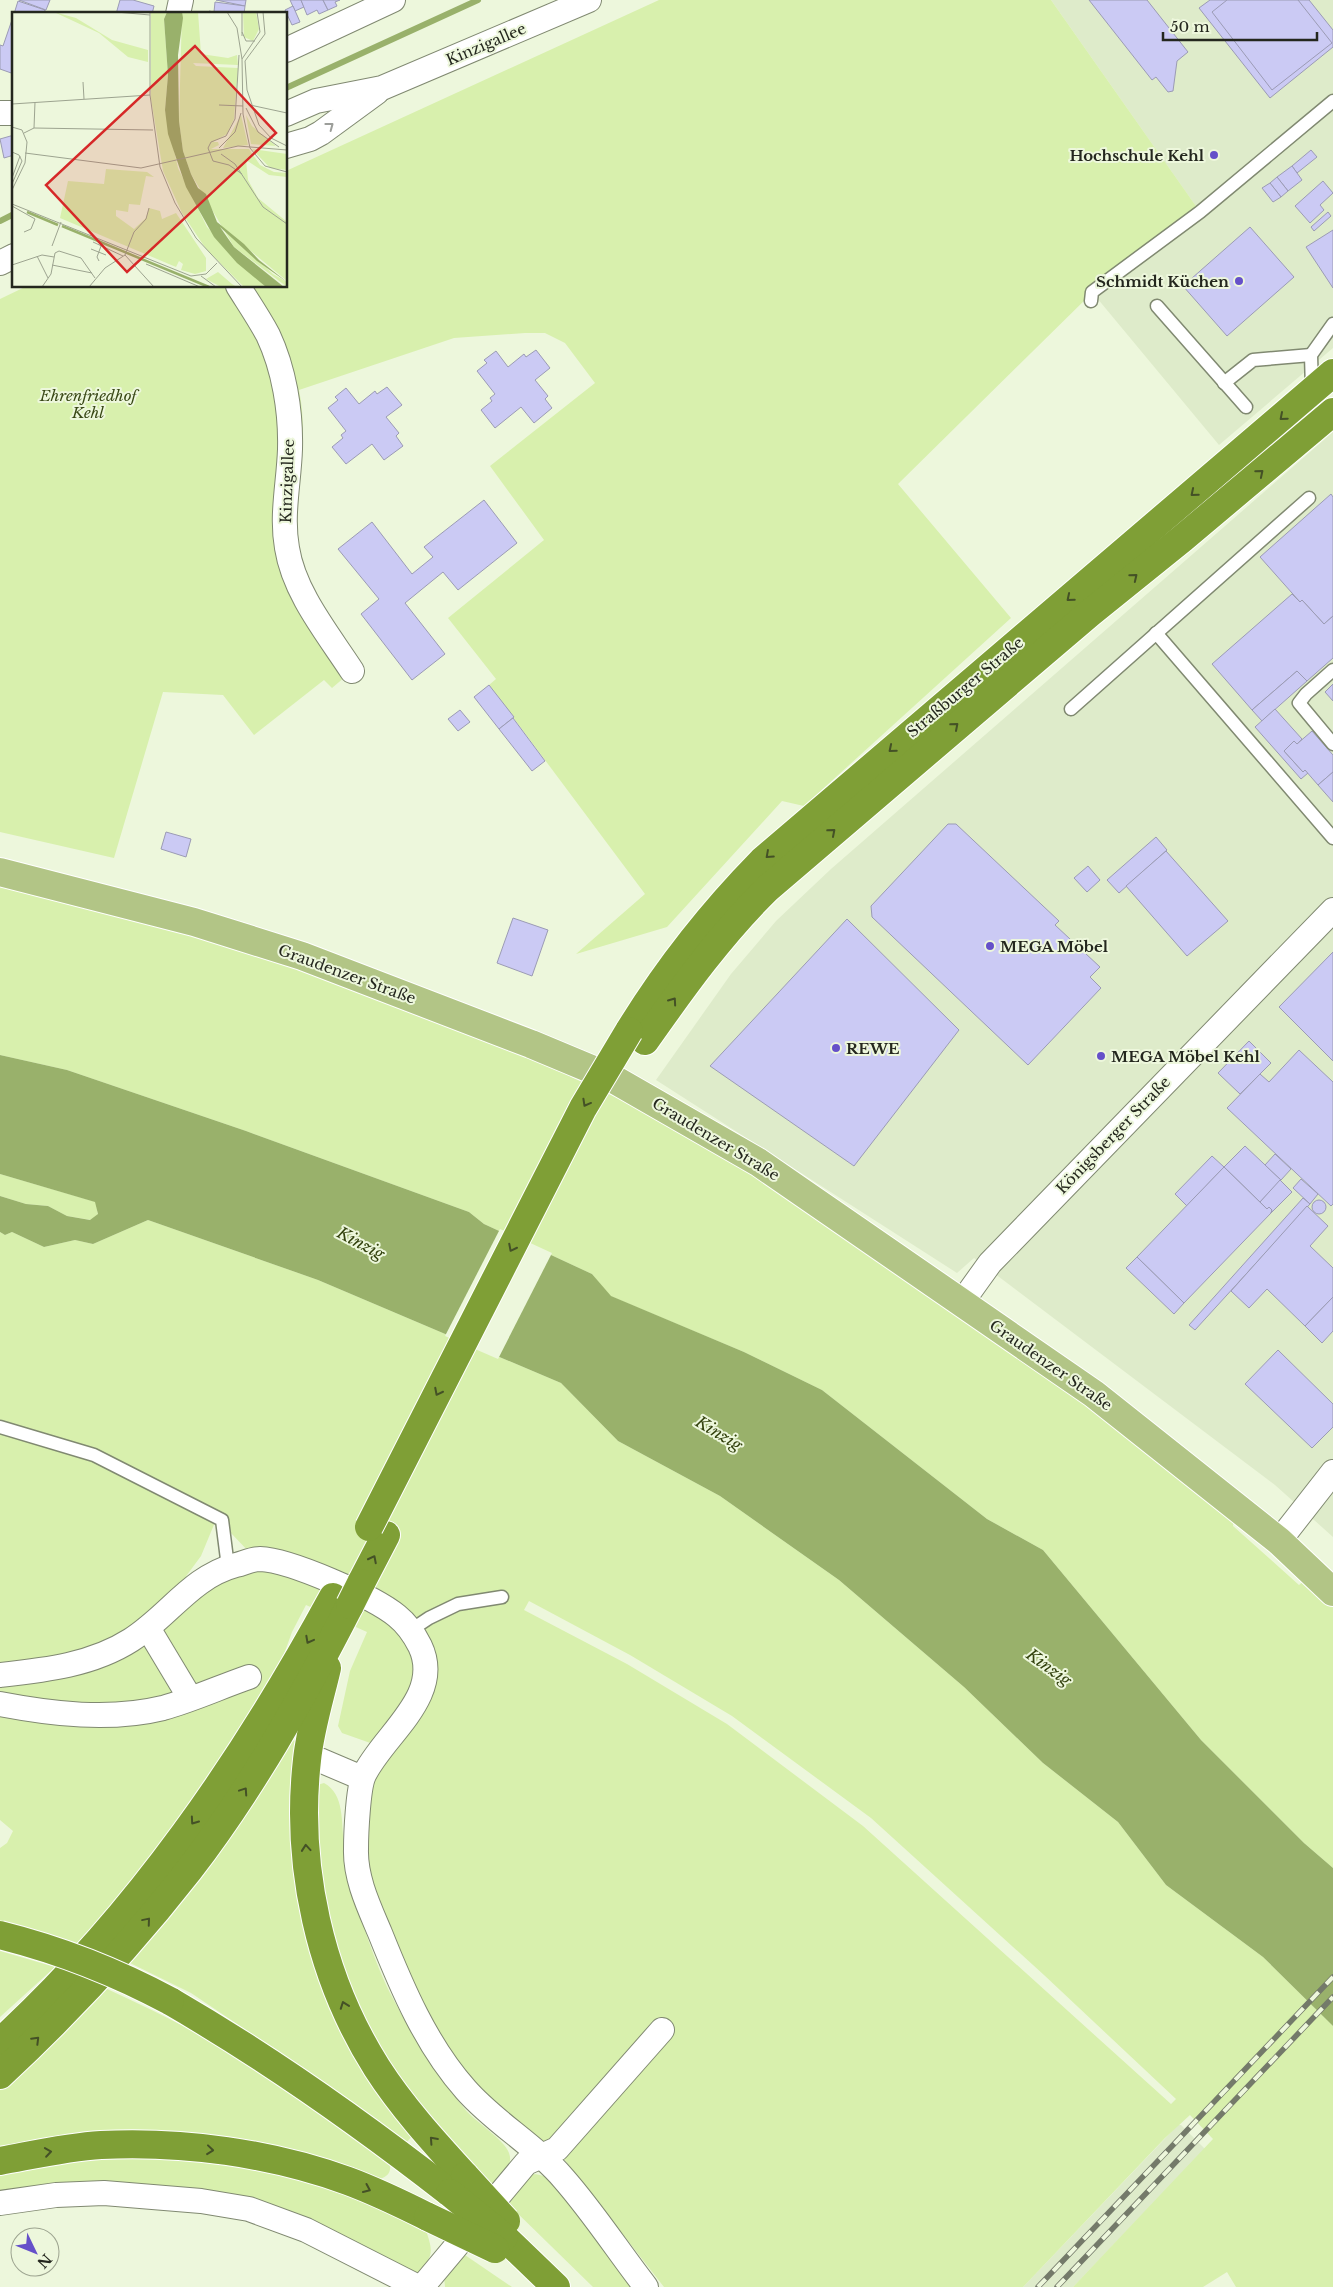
<svg xmlns="http://www.w3.org/2000/svg" width="1333" height="2287" viewBox="0 0 1333 2287" font-family="'Libre Baskerville',serif">
<style>
.built{fill:#deebca}
.green{fill:#d8f0ad;fill-rule:evenodd}
.water{fill:#99b16b}
.pier{fill:#edf7dc}
.lines{fill:none;stroke-linecap:round;stroke-linejoin:round}
.stream{stroke:#99b16b;stroke-width:6}
.building{fill:#cbcaf4;stroke:#9b9bb4}
.lane-casing{stroke:#808971;stroke-width:15}
.street-casing{stroke:#808971;stroke-width:26}
.primary-casing{stroke:#fff;stroke-width:30}
.highway-casing{stroke:#fff;stroke-width:30}
.lane{stroke:#fff;stroke-width:12}
.street{stroke:#fff;stroke-width:24}
.primary{stroke:#b2c586;stroke-width:28}
.highway{stroke:#7f9f36;stroke-width:28}
.rail-casing{stroke:#747a6a;stroke-width:5.5}
.rail{stroke:#edf7dc;stroke-width:4;stroke-dasharray:11;stroke-linecap:butt}
.highway-bridge-casing{stroke:#fff;stroke-width:30;stroke-linecap:butt}
.highway-bridge{stroke:#7f9f36;stroke-width:28}
.oneway{stroke:#9c9e9a}
.oneway2{stroke:#445126}
.poi-dot{fill:#6550c9;stroke:#edf7dc;stroke-width:2}
.labels{text-anchor:middle;dominant-baseline:central;stroke-width:4;stroke-linejoin:round;paint-order:stroke}
.street-label{font-size:15px;fill:#24271e;stroke:#edf7dc}
.poi-label{font-size:15px;font-weight:bold;fill:#24271e;stroke:#edf7dc;text-anchor:start}
.park-label{font-size:15px;font-style:italic;fill:#394816;stroke:#edf7dc}
.water-label{font-size:16px;font-style:italic;fill:#33420e;stroke:#edf7dc}
.inset-river{fill:none;stroke:#99b16b;stroke-width:2.5}
.inset-road{fill:none;stroke:#9da490;stroke-width:1}
.view{fill:#d62828;fill-opacity:0.15;stroke:#d62828;stroke-width:2.5}
.inset-edge{fill:none;stroke:#24271e;stroke-width:2.5}
</style>
<rect width="100%" height="100%" fill="#edf7dc"/>
<g class="built">
<path d="M1051,0h282v348l-114,97 -127,-153 108,-80z"/>
<path d="M1333,432v1105l-58,-52 -301,-227 -17,15 -301,-193 75,-106 45,-53 55,-52z"/>
<path d="M1178,2125h3l24,24 -132,138h-50z"/>
</g>
<g class="green">
<path d="M659,0h392l147,209 -106,84 -194,191 113,134 -207,188 -22,-5 -115,126 -91,27 69,-60 -156,-209 7,-6 -48,-61 96,-78 -54,-74 105,-83 -30,-40 -20,-10h-20l-71,5 -155,52c12,56 -9,114 1,171 1,10 9,21 14,31 13,26 25,53 38,79l-20,17 -8,-8 -70,55 -31,-40 -60,-3 -49,166 -114,-26v-533l27,-13h259v-115z"/>
<path d="M0,887c82,18 165,39 245,64 106,32 209,75 312,113l14,13 64,29 114,66 271,180 214,164 -1,10 66,59 7,-6 27,24v265l-29,-25 -103,-103 -158,-190 -56,-31 -165,-129 -78,-38 -134,-56 -18,-22 -108,-50 -15,-12 -223,-81 -179,-61 -67,-15z"/>
<path d="M0,1174l96,28 2,13 -7,5 -24,-4 -19,-10 -22,-2 -26,-8z"/>
<path d="M148,1220l170,60 243,103 57,58 102,55 119,84 125,107 79,76 75,59 48,63 97,72 70,69v261h-97l-9,-15 -24,15h-130l140,-148 -23,-24 -25,23 -142,149h-359l-111,-142 -17,-4 -67,-59 -29,-41 -55,-121 -16,-48 -5,-38 12,-89 -34,-12 -4,-7 12,-55 17,-39 -61,-27 -14,27 -13,36 -24,41 -87,129 -88,106 -80,-24v-72l7,-5 6,-12 -13,-11v-588l5,3 7,-3 32,15 31,-7 18,4zM218,1515l8,3 4,14 21,22 -45,37 -22,-12 17,-23zM529,1601l101,54 102,61 139,102 173,157 132,124 -5,5 -308,-278 -136,-102 -100,-60 -103,-54z"/>
<path d="M288,1740l10,1 -6,62 2,75 16,69 103,188 -7,8 -53,-41 -162,-109 -65,-32z"/>
<path d="M324,1783c21,11 17,40 20,61 6,45 26,108 46,149 21,40 45,80 74,115 11,14 40,31 45,45 5,13 -8,26 -14,37l-101,-115 -31,-51 -26,-63 -15,-62 -8,-113z"/>
<path d="M0,1951l55,16 -55,50z"/>
<path d="M105,1988c39,18 78,37 116,58 59,35 114,78 169,118 1,9 -2,12 -10,15l-93,-26 -287,-2v-62z"/>
<path d="M87,2158h105l94,13 138,54c10,28 11,31 -11,52l-162,-71 -251,-3v-30z"/>
<path d="M531,2174c15,0 21,7 31,17l69,96h-38l-88,-86z"/>
<path d="M462,2253l50,34h-67l-1,-11z"/>
</g>
<path class="water" d="M0,1055l67,15 179,61 223,81 15,12 108,50 19,22 133,56 78,38 165,129 56,31 158,190 103,103 29,25v158l-70,-69 -97,-72 -48,-63 -75,-59 -79,-76 -125,-107 -119,-84 -102,-55 -57,-58 -243,-103 -170,-60 -55,24 -18,-4 -31,7 -32,-15 -7,3 -5,-3v-36l26,8 22,2 19,10 23,4 8,-6 -3,-12 -95,-28z"/>
<path class="pier" d="M500,1229l52,24 -54,106 -53,-23z"/>
<g class="lines">
<g class="stream">
<path d="M286,88l192,-88"/>
<path d="M0,221l14,-7"/>
</g>
</g>
<g class="building">
<path d="M19,0h31l-4,10z"/>
<path d="M120,0h13l21,6 -2,8h-36z"/>
<path d="M216,0h30l-1,6z"/>
<path d="M290,0h11l3,7 -9,4z"/>
<path d="M301,0h22l5,10 -9,4 -2,-4 -10,5z"/>
<path d="M323,0h17l-5,2 2,4 -9,4z"/>
<path d="M1089,0h58l41,52 -11,9 -4,30 -5,1 -12,-15 -4,3z"/>
<path d="M1210,0h99l24,30v17l-63,51 -71,-90z"/>
<path d="M1227,0h71l34,43 -60,47 -60,-78z"/>
<path d="M18,1l27,9 -1,4h-30z"/>
<path d="M215,2l30,4 -1,8h-35v-3l5,1z"/>
<path d="M293,6l7,16 -8,3 -7,-15z"/>
<path d="M14,14v60l-14,-5v-24l3,1z"/>
<path d="M14,135v20l-10,3 -4,-19z"/>
<path d="M1311,150l6,7 -20,16 -5,-7z"/>
<path d="M1292,166l10,14 -14,11 -11,-14z"/>
<path d="M1277,177l11,14 -7,6 -11,-14z"/>
<path d="M1323,181l10,12 -13,12 4,5 -14,13 -15,-17z"/>
<path d="M1270,183l11,14 -8,5 -11,-14z"/>
<path d="M1328,212l3,4 -17,15 -3,-4z"/>
<path d="M1250,227l44,50 -67,59 -44,-50z"/>
<path d="M1333,230v58l-27,-41z"/>
<path d="M536,350l14,18 -15,12 13,16 -3,3 7,9 -18,15 -13,-16 -26,21 -14,-18 11,-9 -2,-3 5,-4 -18,-23 10,-8 -3,-3 12,-9 12,16 16,-13 2,3z"/>
<path d="M387,387l15,18 -16,12 13,16 -3,3 7,10 -19,14 -12,-16 -26,20 -14,-17 11,-9 -2,-3 5,-4 -18,-23 10,-8 -3,-3 11,-9 13,16 16,-13 2,3z"/>
<path d="M1331,494l2,3v119l-9,8 -22,-24 -2,2 -40,-45z"/>
<path d="M484,500l33,43 -59,47 -15,-18 -38,31 40,51 -33,26 -51,-66 18,-15 -41,-50 34,-27 40,52 21,-17 -9,-10z"/>
<path d="M1292,594l8,8 2,-2 22,24 9,-8v42l-26,23 -10,-10 -45,39 -40,-46z"/>
<path d="M1297,671l10,10 -45,40 -10,-11z"/>
<path d="M1333,684v17l-8,-9z"/>
<path d="M489,685l25,32 -15,12 -25,-32z"/>
<path d="M1275,709l27,30 -5,5 -3,-3 -10,10 19,21 2,-2 3,3 -7,6 -46,-52z"/>
<path d="M460,710l10,12 -12,9 -10,-12z"/>
<path d="M513,718l32,43 -13,10 -33,-42z"/>
<path d="M1312,731l21,24v17l-15,13 -13,-15 -2,2 -19,-21 10,-10 3,3z"/>
<path d="M1333,772v30l-15,-17z"/>
<path d="M948,824h8l103,97 -4,4 45,42 -10,10 11,11 -73,77 -156,-148 -1,-11z"/>
<path d="M166,832l25,7 -5,18 -25,-8z"/>
<path d="M1156,837l11,13 -48,43 -12,-13z"/>
<path d="M1166,851l62,70 -41,35 -61,-70z"/>
<path d="M1088,866l12,14 -13,12 -13,-14z"/>
<path d="M513,918l35,12 -16,46 -35,-13z"/>
<path d="M847,919l112,111 -105,136 -144,-100z"/>
<path d="M1333,952v109l-54,-54z"/>
<path d="M1249,1041l22,22 -31,31 -22,-21z"/>
<path d="M1299,1050l34,32v122l-2,2 -104,-98 33,-34 9,8z"/>
<path d="M1245,1146l36,34 -21,22 -36,-35z"/>
<path d="M1275,1154l16,15 -10,11 -16,-15z"/>
<path d="M1212,1156l12,11 -37,39 -12,-12z"/>
<path d="M1224,1167l43,42 2,-2 3,3 -1,3 -87,90 -47,-46z"/>
<path d="M1301,1179l17,15 -8,10 -17,-16z"/>
<path d="M1280,1180l12,12 -21,21 1,-3 -3,-3 -2,2 -7,-7z"/>
<path d="M1303,1198l7,6 -115,126 -6,-5z"/>
<circle cx="1319" cy="1207" r="7"/>
<path d="M1307,1206l21,20 -18,20 23,22v29l-28,29 -38,-37 -18,19 -18,-17z"/>
<path d="M1137,1257l47,46 -10,11 -48,-46z"/>
<path d="M1333,1297v34l-11,12 -17,-17z"/>
<path d="M1278,1350l55,54v23l-21,21 -67,-64z"/>
</g>
<g class="lines">
<defs>
<g id="lane">
<path d="M1091,301l1,-9 108,-80 133,-111"/>
<path d="M1157,306l89,101"/>
<path d="M1224,383l29,-23 58,-5"/>
<path d="M1312,389l-1,-34 22,-31"/>
<path d="M1156,633l177,205"/>
<path d="M1333,670l-27,24 -7,9 34,41"/>
<path d="M1071,709l238,-211"/>
<path d="M0,1427l94,28 128,65 6,47"/>
<path d="M411,1630l18,-12 29,-14 44,-7"/>
</g>
<g id="street">
<path d="M178,14l3,-14"/>
<path d="M286,50l107,-50"/>
<path d="M0,113h14"/>
<path d="M286,114l30,-13 66,-13 207,-88"/>
<path d="M286,146l24,-7 11,-6 56,-41"/>
<path d="M0,263l14,-7"/>
<path d="M238,286c10,16 21,32 30,49 16,34 23,76 22,114 -1,33 -9,66 -3,99 7,45 41,86 65,123"/>
<path d="M962,1302l28,-39 343,-353"/>
<path d="M1279,1541l54,-69"/>
<path d="M148,1628l42,70"/>
<path d="M0,1675c45,-5 92,-10 131,-35 38,-24 60,-63 105,-75 8,-2 16,-6 24,-6 30,1 114,38 137,57 10,8 17,18 23,30 24,50 -37,89 -56,129 -6,12 -8,60 -8,74 -1,29 13,58 24,84 22,55 46,112 86,157 29,33 69,55 97,88 30,34 55,73 83,109"/>
<path d="M0,1704c52,10 110,17 163,4 29,-8 57,-21 86,-31"/>
<path d="M307,1759l15,2 40,17"/>
<path d="M0,2203l56,-8 48,-2 97,8 48,8 57,21 112,57"/>
<path d="M422,2287l104,-124 31,-14 105,-119"/>
</g>
<path id="primary" d="M0,872l194,50 108,34 229,88 79,33 148,85 336,232 185,147 54,51"/>
<g id="highway">
<path d="M629,1031c38,-62 82,-118 133,-170l571,-488"/>
<path d="M645,1041c38,-54 76,-107 123,-153l322,-275 93,-75 150,-126"/>
<path d="M361,1583l25,-48"/>
<path d="M327,1668c-7,30 -17,62 -20,92 -12,106 13,218 70,308 25,39 57,74 88,108"/>
<path d="M170,2001c100,58 189,121 280,192"/>
<path d="M0,2042c138,-126 244,-282 333,-445"/>
<path d="M0,2075c68,-63 132,-132 189,-205 63,-82 114,-173 161,-265"/>
<path d="M0,2161c33,-6 67,-14 101,-16 82,-4 170,8 247,36 27,10 54,23 80,36"/>
<path d="M504,2237l52,50"/>
</g>
</defs>
<use href="#lane" class="lane-casing"/>
<use href="#street" class="street-casing"/>
<use href="#primary" class="primary-casing"/>
<use href="#highway" class="highway-casing"/>
<use href="#lane" class="lane"/>
<use href="#street" class="street"/>
<use href="#primary" class="primary"/>
<use href="#highway" class="highway"/>
<defs>
<g id="rail">
<path d="M1038,2287l295,-310"/>
<path d="M1057,2287l276,-290"/>
</g>
</defs>
<use href="#rail" class="rail-casing"/>
<use href="#rail" class="rail"/>
<defs>
<g id="highway-bridge">
<path d="M369,1527l214,-419 46,-77"/>
<path d="M350,1605l11,-22"/>
<path d="M0,1935c60,15 116,37 170,66"/>
<path d="M465,2176l41,45"/>
<path d="M450,2193l54,44"/>
<path d="M428,2217l67,32"/>
</g>
</defs>
<use href="#highway-bridge" class="highway-bridge-casing"/>
<use href="#highway-bridge" class="highway-bridge"/>
</g>
<defs><path id="oneway-chevron" d="M-2-3.5L2.5 0L-2 3.5" fill="none" stroke-width="1.6" stroke-linecap="round" stroke-linejoin="round" transform="scale(1.25)"/></defs>
<use class="oneway" href="#oneway-chevron" transform="translate(330 126) rotate(-37)"/>
<g class="oneway2">
<use href="#oneway-chevron" transform="translate(1283 417) rotate(139)"/>
<use href="#oneway-chevron" transform="translate(1260 473) rotate(-40)"/>
<use href="#oneway-chevron" transform="translate(1194 493) rotate(140)"/>
<use href="#oneway-chevron" transform="translate(1134 577) rotate(-39)"/>
<use href="#oneway-chevron" transform="translate(1070 598) rotate(140)"/>
<use href="#oneway-chevron" transform="translate(955 726) rotate(-41)"/>
<use href="#oneway-chevron" transform="translate(892 749) rotate(140)"/>
<use href="#oneway-chevron" transform="translate(832 832) rotate(-41)"/>
<use href="#oneway-chevron" transform="translate(769 855) rotate(138)"/>
<use href="#oneway-chevron" transform="translate(673 1001) rotate(-55)"/>
<use href="#oneway-chevron" transform="translate(586 1103) rotate(119)"/>
<use href="#oneway-chevron" transform="translate(512 1248) rotate(117)"/>
<use href="#oneway-chevron" transform="translate(438 1392) rotate(117)"/>
<use href="#oneway-chevron" transform="translate(373 1559) rotate(-63)"/>
<use href="#oneway-chevron" transform="translate(309 1640) rotate(118)"/>
<use href="#oneway-chevron" transform="translate(244 1791) rotate(-56)"/>
<use href="#oneway-chevron" transform="translate(194 1821) rotate(125)"/>
<use href="#oneway-chevron" transform="translate(306 1848) rotate(-95)"/>
<use href="#oneway-chevron" transform="translate(147 1921) rotate(-50)"/>
<use href="#oneway-chevron" transform="translate(344 2005) rotate(-110)"/>
<use href="#oneway-chevron" transform="translate(36 2040) rotate(-45)"/>
<use href="#oneway-chevron" transform="translate(433 2140) rotate(-132)"/>
<use href="#oneway-chevron" transform="translate(210 2150) rotate(6)"/>
<use href="#oneway-chevron" transform="translate(48 2152) rotate(-8)"/>
<use href="#oneway-chevron" transform="translate(367 2189) rotate(24)"/>
</g>
<g class="poi-dot">
<circle cx="1214" cy="155" r="5"/>
<circle cx="1239" cy="281" r="5"/>
<circle cx="990" cy="946" r="5"/>
<circle cx="836" cy="1048" r="5"/>
<circle cx="1101" cy="1056" r="5"/>
</g>
<g class="labels">
<g class="street-label">
<text transform="translate(486 44) rotate(-23)">Kinzigallee</text>
<text transform="translate(287 481) rotate(-88)">Kinzigallee</text>
<text transform="translate(965 687) rotate(-40)">Straßburger Straße</text>
<text transform="translate(347 974) rotate(20)">Graudenzer Straße</text>
<text transform="translate(1113 1135) rotate(-46)">Königsberger Straße</text>
<text transform="translate(716 1139) rotate(31)">Graudenzer Straße</text>
<text transform="translate(1051 1365) rotate(35)">Graudenzer Straße</text>
</g>
<g class="poi-label">
<text x="1204" y="155" text-anchor="end">Hochschule Kehl</text>
<text x="1229" y="281" text-anchor="end">Schmidt Küchen</text>
<text x="1000" y="946">MEGA Möbel</text>
<text x="846" y="1048">REWE</text>
<text x="1111" y="1056">MEGA Möbel Kehl</text>
</g>
<g class="park-label">
<text x="88" y="395">Ehrenfriedhof<tspan x="88" dy="17">Kehl</tspan></text>
</g>
<g class="water-label">
<text transform="translate(361 1243) rotate(28)">Kinzig</text>
<text transform="translate(719 1433) rotate(31)">Kinzig</text>
<text transform="translate(1049 1667) rotate(36)">Kinzig</text>
</g>
</g>
<g transform="translate(12 12)">
<rect width="275" height="275" fill="#edf7dc"/>
<path d="M42,0l22,6 36,22 36,10v12l-20,-5 -29,-24zM139,0h16l-3,7 4,56 -3,35 13,58 29,59 59,60h-22l-38,-38 -24,-36 -19,-42 -12,-72zM170,0h16l3,42 27,4 9,-3 1,10 -45,-2 3,3 42,2 -4,51 -7,15 -14,8h5l1,3 -8,4h38l11,16 14,7 13,1v4l-18,-2 -23,-15 2,20 10,18 29,24v59l-52,-43 38,36 14,8v5l-53,-40 -43,-73 -8,-23 -4,-30zM231,0h13l3,17 -6,12 -9,-4zM229,103l7,30 -25,3zM234,103l6,11 24,20 -25,-2zM240,137l35,5v16l-17,-2zM94,157l41,3 7,5 -8,-1 -6,29 -11,-1 -1,8 -12,-2v6l18,13 12,-11 3,-10 11,3 2,8 14,-6 30,45v13l-11,3 -14,-4 2,-6 -4,-3 -3,6 -116,-49 8,-37 36,3zM206,260l14,12 5,3h-16l-15,-8z" fill="#d8f0ad"/>
<path d="M155,0h15l1,6 -5,37 1,66 4,30 8,23 7,14 8,6 11,28 27,22 15,16 28,22 -30,-21 -37,-34 14,20 50,40h-18l-29,-24 -23,-26 -28,-50 -18,-53 -3,-24 3,-35 -4,-56z" fill="#99b16b"/>
<path class="inset-river" d="M15,200l31,13M50,214l147,61"/>
<path class="inset-road" d="M104,0l34,3M138,0v83l10,72 15,36 21,35 46,49M215,0l10,16 5,31M230,0v24M251,0l2,22 -20,27 2,29 12,35 12,13 16,8M230,20l4,9h9M227,43l-4,64 -9,17 -15,6 -3,6 5,13 16,4 13,9M230,47l18,-27 -3,-20M230,47l1,55 7,34 15,18 22,6M71,70l1,17M0,92l138,-9M207,93l24,1M238,93l37,8M234,96l12,24 21,15M0,115l10,3 5,12 -2,21 -13,27M22,116l1,-26M12,121l10,-5 119,2M207,136l16,-16 6,-19M0,140l7,3 3,6 -10,23M13,141l116,15 97,-22 49,4M209,142l14,10 28,43 24,17M0,166l8,-22M0,192l179,72 15,-2 11,-11M0,194l23,13 -4,10 -7,3M81,230l30,14M40,234l9,-24M79,237l15,6M113,243l29,32M25,244l11,22M87,249l-2,-4 4,-11M134,252l54,23M0,253l30,-10 12,2M40,253l40,8M189,264l15,11M30,275l9,-13 4,-21 4,-2 22,7 14,20M77,275l16,-19 20,-13 9,-23 12,-13 3,-11"/>
<path class="view" d="M183,34l81,87 -149,139 -81,-87z"/>
<rect width="275" height="275" class="inset-edge"/>
</g>
<g transform="translate(35 2252) rotate(133)"><circle r="24" fill="#edf7dc" stroke="#9da490"/>
<path d="M0-4L9 19L0 12L-9 19Z" fill="#6550c9"/>
<text y="-8" font-size="14" font-weight="bold" text-anchor="middle" fill="#24271e">N</text>
</g>
<path d="M1163 32v8h154v-8" fill="none" stroke="#24271e" stroke-width="2.5"/>
<text x="1170" y="32" font-size="15" fill="#24271e" stroke="#edf7dc" stroke-width="4" paint-order="stroke">50 m</text>
</svg>
